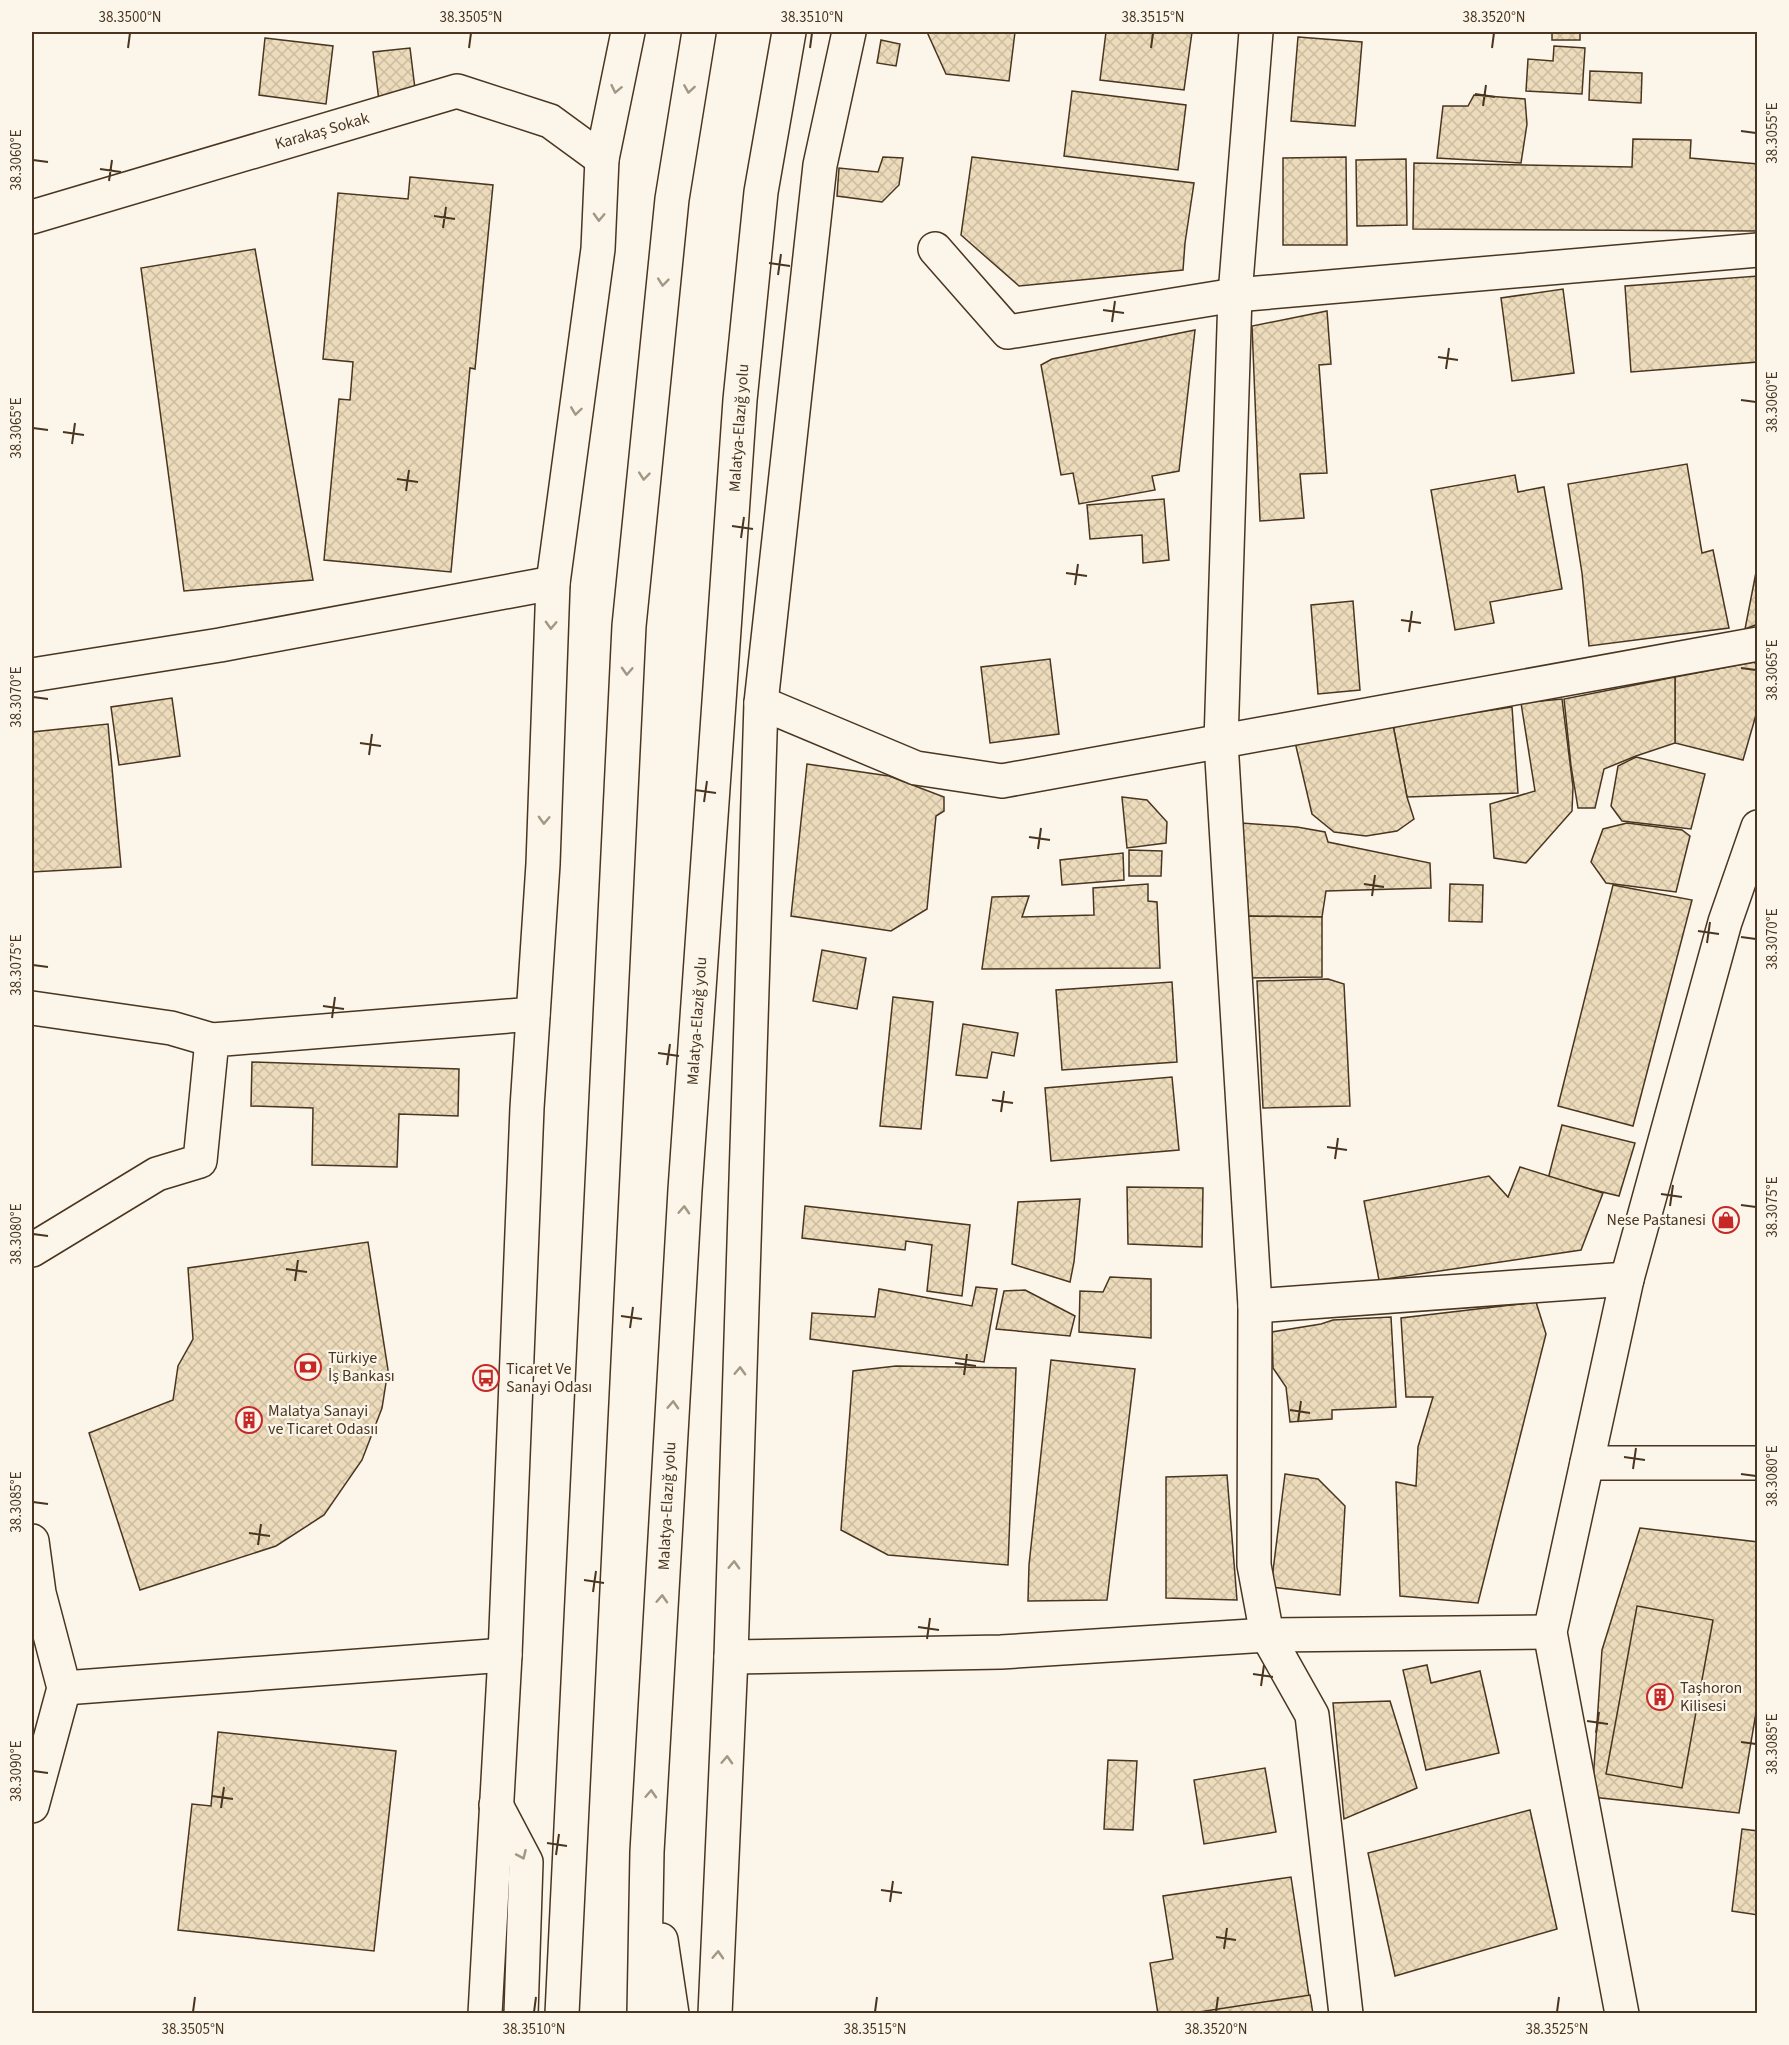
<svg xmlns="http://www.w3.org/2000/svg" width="1789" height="2045" viewBox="0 0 1789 2045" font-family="'Source Sans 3',sans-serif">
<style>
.building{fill:url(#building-cross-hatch);stroke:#4a3520;stroke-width:1.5}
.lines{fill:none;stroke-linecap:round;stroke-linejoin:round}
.minor-casing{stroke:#4a3520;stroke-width:36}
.tertiary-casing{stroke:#4a3520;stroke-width:36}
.secondary-casing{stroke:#4a3520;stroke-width:36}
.trunk-casing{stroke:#4a3520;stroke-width:36}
.minor{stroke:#fbf6e9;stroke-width:33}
.tertiary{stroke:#fbf6e9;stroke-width:33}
.secondary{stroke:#fbf6e9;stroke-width:33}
.trunk{stroke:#fbf6e9;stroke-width:33}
.oneway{stroke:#a29684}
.ticks{fill:none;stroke:#4a3520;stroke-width:2}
.labels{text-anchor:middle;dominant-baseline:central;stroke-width:4.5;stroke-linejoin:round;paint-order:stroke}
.street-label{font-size:16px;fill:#4a3520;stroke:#fbf6e9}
.poi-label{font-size:16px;fill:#4a3520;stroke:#fbf6e9;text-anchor:start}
.neatline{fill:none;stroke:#4a3520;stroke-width:2}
.ticks-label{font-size:15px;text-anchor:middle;fill:#4a3520}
</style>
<defs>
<pattern id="building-cross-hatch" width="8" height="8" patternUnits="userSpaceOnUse" patternTransform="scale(1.5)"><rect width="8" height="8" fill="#ecdcbc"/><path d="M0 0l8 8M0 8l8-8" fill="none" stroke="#ccbda1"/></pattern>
</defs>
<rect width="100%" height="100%" fill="#fbf6e9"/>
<g class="building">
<path d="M927,32h88l-6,49 -63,-7z"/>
<path d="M1106,32h86l-8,58 -84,-10z"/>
<rect x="1552" y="32" width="28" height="8"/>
<path d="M1298,37l64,5 -7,84 -64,-5z"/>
<path d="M265,38l68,8 -7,58 -67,-9z"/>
<path d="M881,40l19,4 -4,22 -19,-3z"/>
<path d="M1554,46l31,2 -3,46 -56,-3 2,-32 25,2z"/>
<path d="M410,48l6,49 -37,4 -6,-49z"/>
<path d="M1590,71l52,2 -1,30 -52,-3z"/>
<path d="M1072,91l114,14 -8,65 -114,-14z"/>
<path d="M1474,95l51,4 2,25 -6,39 -84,-5 6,-52h25z"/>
<path d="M1633,139l58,1 -1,18 68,6 -1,67 -344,-2 1,-66 218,4z"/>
<path d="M883,157l20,1 -4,27 -17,17 -45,-6 2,-28 39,4z"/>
<path d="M972,157l222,26 -9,60 -2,27 -164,16 -58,-51z"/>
<path d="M1346,157l1,88h-64v-87z"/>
<path d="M1406,159l1,66 -50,1 -1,-66z"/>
<path d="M410,177l83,8 -18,184 -5,-1 -19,204 -127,-12 15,-161 11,1 3,-38 -30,-3 15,-166 70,6z"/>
<path d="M255,249l58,331 -129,11 -43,-323z"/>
<path d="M1758,276v86l-127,10 -6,-86z"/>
<path d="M1563,289l11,84 -62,8 -11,-83z"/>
<path d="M1327,311l4,53 -12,1 8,108 -27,1 4,44 -44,3 -8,-195z"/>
<path d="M1195,330l-16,141 -27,5 3,14 -76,14 -6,-31 -12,2 -20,-110 11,-6z"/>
<path d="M1687,464l15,89 11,-3 16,78 -140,18 -7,-73 -14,-89z"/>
<path d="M1515,475l3,17 26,-5 18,102 -72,13 4,21 -39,7 -24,-140z"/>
<path d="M1164,499l5,61 -26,3 -1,-28 -52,4 -3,-34z"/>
<path d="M1758,562v62l-13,5z"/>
<path d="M1353,601l7,89 -42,4 -7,-89z"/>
<path d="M1050,659l9,75 -69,9 -9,-76z"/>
<path d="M1754,662l4,4v42l-15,52 -68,-17v-66z"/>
<path d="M1675,677v66l-39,13 -32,13 -9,39h-17l-7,-42 -7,-67z"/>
<path d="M172,698l8,58 -61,9 -8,-58z"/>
<path d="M1562,699l11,88 -1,24 -46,52 -32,-5 -4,-54 45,-13 -14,-88z"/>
<path d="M1512,707l6,86 -111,4 -14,-72z"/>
<path d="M108,724l13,143 -89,5v-140z"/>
<path d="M1393,725l14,72 7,22 -17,12 -31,5 -32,-4 -22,-18 -17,-72z"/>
<path d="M1636,757l69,17 -14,55 -69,-8 -11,-15 7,-40z"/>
<path d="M807,764l82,12 55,21v14l-8,5 -9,93 -36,22 -100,-15z"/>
<path d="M1122,797l25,3 20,22 -1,21 -39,5z"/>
<path d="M1241,823l56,4 28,5 3,10 102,21 1,25 -105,3 -4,26 -81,-1z"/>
<path d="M1627,823l55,7 8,6 -14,56 -70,-9 -15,-21 12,-33z"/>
<path d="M1129,850l33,1 -1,25h-32z"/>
<path d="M1123,853l1,27 -62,5 -2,-25z"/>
<path d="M1148,884v17l9,1 3,66 -178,1 10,-72 37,-1 -7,21 72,-2 -1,-27z"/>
<path d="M1450,884l33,1 -1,37 -33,-1z"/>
<path d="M1613,885l79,15 -59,226 -75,-20z"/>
<path d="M1241,916l81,1v60l-77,1z"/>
<path d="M822,950l44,8 -9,51 -44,-8z"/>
<path d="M1328,979l16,5 6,122 -87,2 -6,-127z"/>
<path d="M1172,982l5,80 -115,8 -6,-80z"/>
<path d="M893,997l40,5 -12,127 -41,-3z"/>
<path d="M963,1024l55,9 -4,23 -22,-4 -5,26 -31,-3z"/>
<path d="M252,1062l207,7 -1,47 -59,-2 -2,53 -85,-2 1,-57 -62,-2z"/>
<path d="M1172,1077l7,73 -128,11 -6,-73z"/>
<path d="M1562,1125l73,18 -16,53 -71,-17z"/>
<path d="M1520,1167l83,26 -22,57 -202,30 -15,-79 125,-25 19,21z"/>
<path d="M1127,1187l76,1 -1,59 -74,-3z"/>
<path d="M1080,1199l-6,63 -4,20 -58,-18 6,-62z"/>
<path d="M805,1206l165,19 -8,71 -35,-5 5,-46 -26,-4 -1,9 -103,-12z"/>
<path d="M368,1242l20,128 -6,38 -20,52 -38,55 -48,31 -136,44 -51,-157 84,-33 5,-34 15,-27 -5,-71z"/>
<path d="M1110,1277l41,2v59l-72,-6 1,-41 23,1z"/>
<path d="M976,1287l21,2 -13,73 -174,-23 2,-26 63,4 4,-28 93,17z"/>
<path d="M1025,1290l50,26 -5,20 -74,-7 8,-38z"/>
<path d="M1536,1302l10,32 -68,269 -78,-7 -4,-114 20,4 2,-39 15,-50h-27l-5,-79z"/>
<path d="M1391,1317l5,90 -64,3v9l-42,3 -4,-35 -13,-19 -1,-36 49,-8 12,-4z"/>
<path d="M1051,1360l84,9 -28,231 -79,1 1,-36z"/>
<path d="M896,1366l120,2 -8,197 -120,-10 -47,-25 12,-159z"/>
<path d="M1285,1474l33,5 27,27 -5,89 -69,-8z"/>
<path d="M1227,1475l10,125 -71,-2v-121z"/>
<path d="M1640,1528l118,14v159l-19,112 -147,-16 10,-147z"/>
<path d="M1637,1606l76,14 -31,168 -76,-14z"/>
<path d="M1427,1665l4,18 49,-12 19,82 -73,17 -23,-100z"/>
<path d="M1390,1701l27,87 -73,31 -11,-116z"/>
<path d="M218,1732l178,19 -22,200 -196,-21 14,-126 19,2z"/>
<path d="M1108,1760l29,1 -4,69 -29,-1z"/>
<path d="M1265,1768l11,64 -72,12 -10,-64z"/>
<path d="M1530,1810l27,119 -162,47 -27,-123z"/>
<path d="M1742,1829l16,2v84l-26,-4z"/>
<path d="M1291,1877l18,119 -114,18h-37l-8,-51 23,-4 -10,-63z"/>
<path d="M1310,1995l3,19h-127z"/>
</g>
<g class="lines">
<defs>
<g id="minor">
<path d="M1256,32l-21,263 -14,447 34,564 -1,259 13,70 45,80 34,299"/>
<path d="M32,217l425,-126 93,30 52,38"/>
<path d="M935,249l73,83 227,-37 523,-45"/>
<path d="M32,675l188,-30 333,-62"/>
<path d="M761,703l155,65 86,13 756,-137"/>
<path d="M32,1008l139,20 41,12"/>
<path d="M32,1250l125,-76 43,-13 12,-121 321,-26"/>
<path d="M1255,1306l372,-27"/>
<path d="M1587,1463h171"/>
<path d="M32,1541l7,52 25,95 -32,118"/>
<path d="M731,1657l270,-5 266,-17 283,-3"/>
<path d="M64,1688l441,-33"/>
</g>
<path id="tertiary" d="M1622,2014l-72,-382 77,-353 98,-357 33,-95"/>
<g id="secondary">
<path d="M496,1805l30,57 -5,152"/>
<path d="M485,2014l20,-359 22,-547 16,-244 10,-281 45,-334 4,-90 26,-127"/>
<path d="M715,2014l16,-357 30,-954 59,-538 29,-133"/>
</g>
<g id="trunk">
<path d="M661,1940l11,74"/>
<path d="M562,2014l67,-1388 43,-427 27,-167"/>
<path d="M644,2014l3,-162 38,-662 55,-790 21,-208 28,-160"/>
</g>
</defs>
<use href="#minor" class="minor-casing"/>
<use href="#tertiary" class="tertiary-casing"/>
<use href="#secondary" class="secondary-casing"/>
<use href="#trunk" class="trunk-casing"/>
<use href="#minor" class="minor"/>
<use href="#tertiary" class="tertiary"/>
<use href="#secondary" class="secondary"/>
<use href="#trunk" class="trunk"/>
</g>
<defs><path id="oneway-chevron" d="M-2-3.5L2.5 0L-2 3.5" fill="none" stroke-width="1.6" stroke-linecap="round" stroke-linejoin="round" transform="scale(1.5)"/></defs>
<g class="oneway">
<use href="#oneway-chevron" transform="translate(616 89) rotate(102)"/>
<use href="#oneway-chevron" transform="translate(689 89) rotate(99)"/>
<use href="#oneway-chevron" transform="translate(599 217) rotate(92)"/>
<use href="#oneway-chevron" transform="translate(663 282) rotate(96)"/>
<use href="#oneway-chevron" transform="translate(576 411) rotate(98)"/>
<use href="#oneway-chevron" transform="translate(644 476) rotate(96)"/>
<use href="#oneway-chevron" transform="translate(551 625) rotate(92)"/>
<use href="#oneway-chevron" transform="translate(627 671) rotate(93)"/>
<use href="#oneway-chevron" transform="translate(544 820) rotate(92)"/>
<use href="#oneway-chevron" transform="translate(684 1210) rotate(-87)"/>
<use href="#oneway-chevron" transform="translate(740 1371) rotate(-88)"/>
<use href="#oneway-chevron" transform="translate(673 1405) rotate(-87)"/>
<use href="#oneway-chevron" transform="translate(734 1565) rotate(-88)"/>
<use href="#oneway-chevron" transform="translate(662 1599) rotate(-87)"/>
<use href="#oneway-chevron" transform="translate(727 1760) rotate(-87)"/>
<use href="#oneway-chevron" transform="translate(651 1794) rotate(-87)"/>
<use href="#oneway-chevron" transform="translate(522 1855) rotate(66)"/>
<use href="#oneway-chevron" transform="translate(718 1955) rotate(-87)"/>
</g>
<path class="ticks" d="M128,48l2,-15M469,48l2,-15M810,48l2,-15M1151,48l2,-15M1492,48l2,-15M1475,94l20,3M1483,106l3,-21M1741,131l15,2M33,160l15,2M100,169l21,3M109,181l3,-21M434,216l21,3M443,228l3,-21M769,263l21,3M778,275l3,-21M1103,310l21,3M1112,322l3,-21M1438,357l20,3M1446,369l3,-21M1741,400l15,2M33,428l15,2M63,432l21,3M72,444l3,-21M397,479l21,3M406,491l3,-21M732,526l21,3M741,538l3,-21M1066,573l21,3M1075,585l3,-21M1401,620l20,3M1409,632l3,-21M1741,668l15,2M33,697l15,2M360,743l21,3M369,755l3,-21M695,790l21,3M704,802l3,-21M1029,837l21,3M1038,849l3,-21M1364,884l20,3M1372,896l3,-21M1698,931l21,3M1741,937l15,2M1707,943l3,-21M33,965l15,2M323,1006l21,3M332,1018l3,-21M658,1053l21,3M667,1065l3,-21M992,1100l21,3M1001,1112l3,-21M1327,1147l20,3M1335,1159l3,-21M1661,1194l21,3M1741,1205l15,2M1670,1206l3,-21M33,1234l15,2M286,1269l21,3M295,1281l3,-21M621,1316l21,3M630,1328l3,-21M955,1363l21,3M964,1375l3,-21M1290,1410l20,3M1298,1422l3,-21M1624,1457l21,3M1633,1469l3,-21M1741,1474l15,2M33,1502l15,2M249,1533l21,3M258,1545l3,-21M584,1580l20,3M593,1592l3,-21M918,1627l21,3M927,1639l3,-21M1253,1674l20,3M1261,1686l3,-21M1587,1721l21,3M1596,1733l3,-21M1741,1742l15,2M33,1771l15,2M212,1796l21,3M221,1808l3,-21M547,1843l20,3M556,1855l3,-21M881,1890l21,3M890,1902l3,-21M1216,1937l20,3M1224,1949l3,-21M193,2012l2,-15M534,2012l2,-15M875,2012l2,-15M1216,2012l2,-15M1557,2012l2,-15"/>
<defs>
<symbol id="shop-ring" viewBox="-11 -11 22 22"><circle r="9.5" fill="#fbf6e9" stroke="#c62828" stroke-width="1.5"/><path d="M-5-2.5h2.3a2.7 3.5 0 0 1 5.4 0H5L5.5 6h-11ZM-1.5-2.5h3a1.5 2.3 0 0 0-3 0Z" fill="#c62828"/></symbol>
<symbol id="bank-ring" viewBox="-11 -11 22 22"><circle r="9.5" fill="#fbf6e9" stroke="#c62828" stroke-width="1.5"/><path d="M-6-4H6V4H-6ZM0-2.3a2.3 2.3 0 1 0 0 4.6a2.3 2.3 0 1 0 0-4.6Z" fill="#c62828"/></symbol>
<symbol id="bus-ring" viewBox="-11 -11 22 22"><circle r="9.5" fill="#fbf6e9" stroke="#c62828" stroke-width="1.5"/><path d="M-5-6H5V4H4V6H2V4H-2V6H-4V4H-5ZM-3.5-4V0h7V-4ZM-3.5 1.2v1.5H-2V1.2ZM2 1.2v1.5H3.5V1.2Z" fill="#c62828"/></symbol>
<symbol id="building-ring" viewBox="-11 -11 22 22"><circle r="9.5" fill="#fbf6e9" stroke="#c62828" stroke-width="1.5"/><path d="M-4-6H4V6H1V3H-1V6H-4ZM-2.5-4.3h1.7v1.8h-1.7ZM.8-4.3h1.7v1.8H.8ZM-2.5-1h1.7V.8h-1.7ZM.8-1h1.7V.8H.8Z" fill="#c62828"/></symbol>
</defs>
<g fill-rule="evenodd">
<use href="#shop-ring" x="1711" y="1205" width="30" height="30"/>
<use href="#bank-ring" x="293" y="1352" width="30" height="30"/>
<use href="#bus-ring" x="471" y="1363" width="30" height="30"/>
<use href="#building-ring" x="234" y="1405" width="30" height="30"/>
<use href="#building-ring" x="1645" y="1682" width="30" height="30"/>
</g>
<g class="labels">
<g class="street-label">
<text transform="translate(322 131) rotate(-16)">Karakaş Sokak</text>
<text transform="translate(739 428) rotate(-86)">Malatya-Elazığ yolu</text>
<text transform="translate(697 1021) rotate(-86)">Malatya-Elazığ yolu</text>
<text transform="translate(667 1506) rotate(-87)">Malatya-Elazığ yolu</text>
</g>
<g class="poi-label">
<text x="1706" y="1220" text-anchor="end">Nese Pastanesi</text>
<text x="328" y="1358">Türkiye<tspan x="328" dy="18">İş Bankası</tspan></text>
<text x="506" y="1369">Ticaret Ve<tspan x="506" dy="18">Sanayi Odası</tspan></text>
<text x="268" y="1411">Malatya Sanayi<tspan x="268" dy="18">ve Ticaret Odasıı</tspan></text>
<text x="1680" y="1688">Taşhoron<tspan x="1680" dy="18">Kilisesi</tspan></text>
</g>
</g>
<rect width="1789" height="2045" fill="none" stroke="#fbf6e9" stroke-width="66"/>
<rect x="33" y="33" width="1723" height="1979" class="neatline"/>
<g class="ticks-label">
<text x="130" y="22">38.3500°N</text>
<text x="471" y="22">38.3505°N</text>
<text x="812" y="22">38.3510°N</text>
<text x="1153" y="22">38.3515°N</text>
<text x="1494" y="22">38.3520°N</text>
<text transform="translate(1772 133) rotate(-90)" y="5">38.3055°E</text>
<text transform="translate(16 160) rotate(-90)" y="5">38.3060°E</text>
<text transform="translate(1772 402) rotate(-90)" y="5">38.3060°E</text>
<text transform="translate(16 428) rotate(-90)" y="5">38.3065°E</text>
<text transform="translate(1772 670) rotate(-90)" y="5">38.3065°E</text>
<text transform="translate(16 697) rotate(-90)" y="5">38.3070°E</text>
<text transform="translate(1772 939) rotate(-90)" y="5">38.3070°E</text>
<text transform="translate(16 965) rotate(-90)" y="5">38.3075°E</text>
<text transform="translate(1772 1207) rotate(-90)" y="5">38.3075°E</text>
<text transform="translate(16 1234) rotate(-90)" y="5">38.3080°E</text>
<text transform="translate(1772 1476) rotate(-90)" y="5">38.3080°E</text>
<text transform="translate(16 1502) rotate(-90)" y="5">38.3085°E</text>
<text transform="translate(1772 1744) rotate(-90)" y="5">38.3085°E</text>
<text transform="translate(16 1771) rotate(-90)" y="5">38.3090°E</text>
<text x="193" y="2034">38.3505°N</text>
<text x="534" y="2034">38.3510°N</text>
<text x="875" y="2034">38.3515°N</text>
<text x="1216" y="2034">38.3520°N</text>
<text x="1557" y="2034">38.3525°N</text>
</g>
</svg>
